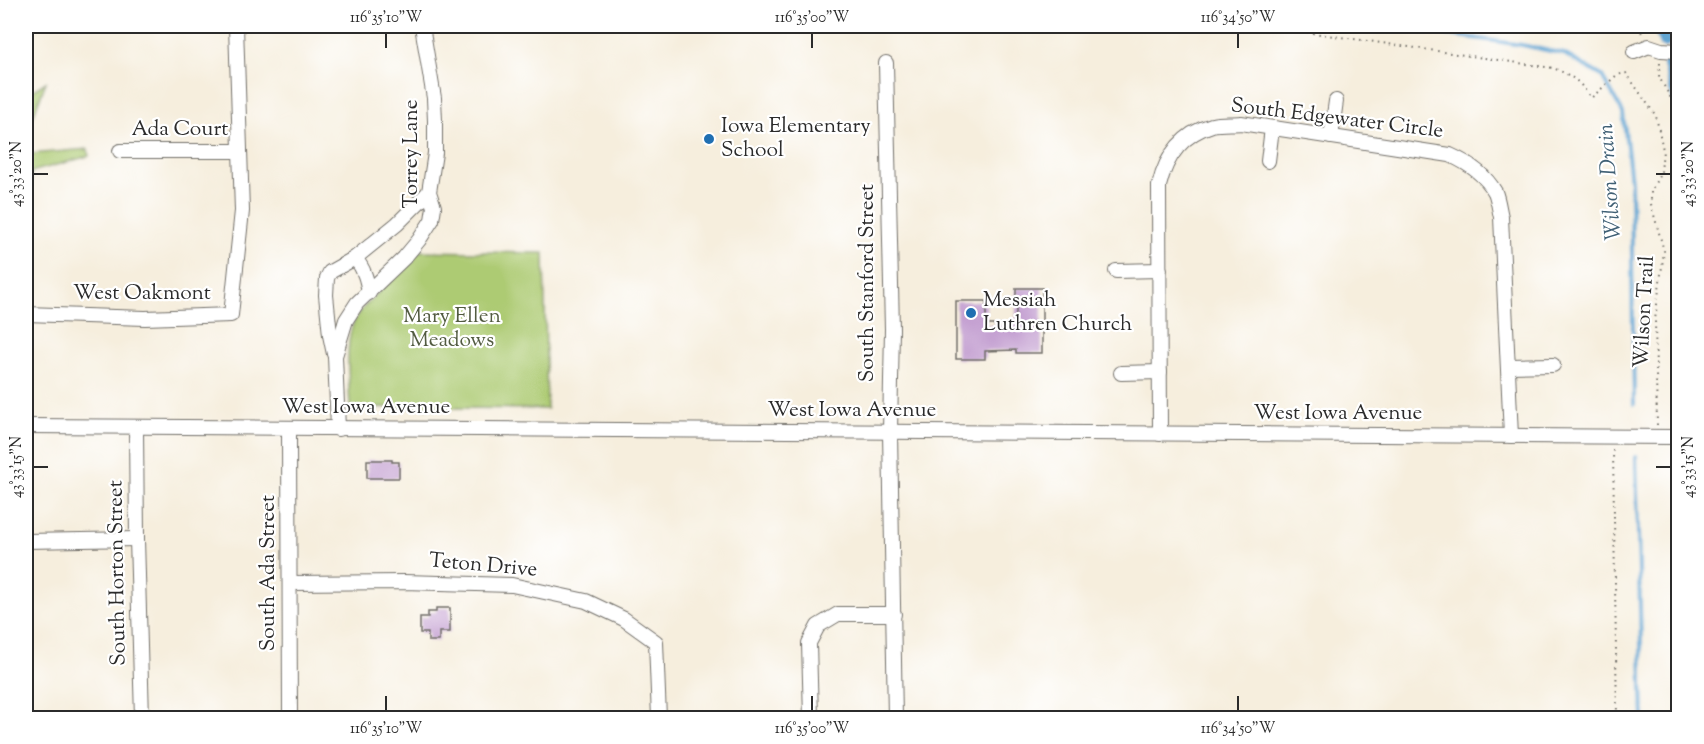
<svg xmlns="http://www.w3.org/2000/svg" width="1704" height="744" viewBox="0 0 1704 744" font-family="'Sorts Mill Goudy',serif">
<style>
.green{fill:#adcb73;stroke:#6c7b4f;stroke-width:1.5}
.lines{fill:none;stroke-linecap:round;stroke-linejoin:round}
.stream{stroke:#5aa1d0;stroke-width:4}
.canal{stroke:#5aa1d0;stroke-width:14}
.building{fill:#c5a1d2}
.minor-casing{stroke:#726f69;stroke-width:16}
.path{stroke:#726f69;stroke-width:2;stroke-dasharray:1.5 4.5;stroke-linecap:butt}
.minor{stroke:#fff;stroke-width:14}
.ticks{fill:none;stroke:#2b2b2b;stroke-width:2}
.poi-dot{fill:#1f6fb2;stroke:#fff;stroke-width:2}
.labels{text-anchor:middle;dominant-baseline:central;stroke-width:4.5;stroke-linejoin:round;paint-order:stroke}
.street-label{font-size:21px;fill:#2b2b2b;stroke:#fff}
.poi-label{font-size:21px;fill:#2b2b2b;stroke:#fff;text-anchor:start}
.park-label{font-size:21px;fill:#525b41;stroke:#fff}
.water-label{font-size:22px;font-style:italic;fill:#406075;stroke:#fff}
.neatline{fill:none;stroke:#2b2b2b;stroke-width:2}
.ticks-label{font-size:15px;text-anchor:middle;fill:#2b2b2b}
</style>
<rect width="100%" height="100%" fill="#fff"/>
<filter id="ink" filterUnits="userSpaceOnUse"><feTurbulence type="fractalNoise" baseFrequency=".0167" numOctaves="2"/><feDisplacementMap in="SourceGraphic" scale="12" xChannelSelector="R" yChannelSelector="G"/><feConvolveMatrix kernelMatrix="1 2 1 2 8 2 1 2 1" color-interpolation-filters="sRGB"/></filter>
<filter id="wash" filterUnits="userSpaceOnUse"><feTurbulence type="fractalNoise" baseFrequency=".008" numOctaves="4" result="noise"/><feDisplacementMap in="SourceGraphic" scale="24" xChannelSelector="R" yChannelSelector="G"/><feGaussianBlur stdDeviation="1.35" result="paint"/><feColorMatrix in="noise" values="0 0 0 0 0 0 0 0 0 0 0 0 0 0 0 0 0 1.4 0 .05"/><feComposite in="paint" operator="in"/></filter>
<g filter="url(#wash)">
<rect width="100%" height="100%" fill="#f6eedd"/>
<g class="green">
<path d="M46,82l-14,37 -2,35 58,-5 1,7 -58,16 1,67h-6v-144z"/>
<path d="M419,251l125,2 3,156 -197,-2c-1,-23 -5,-59 2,-80 2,-7 7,-14 12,-20z"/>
</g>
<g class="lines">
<g class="stream">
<path d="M1390,26l132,19 42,9 38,22 21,37 8,68 3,223"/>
<path d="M1636,457l7,261"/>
</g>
<g class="canal">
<path d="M1659,26l6,15"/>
<path d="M1669,60l8,33 1,3"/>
</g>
</g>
<g id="blocks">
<g class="building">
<path d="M1016,288h26v65h-26v-3l-31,1v8h-29v-58h30v24h30z"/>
<path d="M367,460h25v2h7v16h-32z"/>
<path d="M436,608h14v24h-11v9h-11v-8h-8v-16h8v-5h8z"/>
</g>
</g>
</g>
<g filter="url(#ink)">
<use href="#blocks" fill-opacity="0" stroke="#726f69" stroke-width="1.5"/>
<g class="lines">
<defs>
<g id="minor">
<path d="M1634,52l15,-6 12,4 17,1"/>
<path d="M886,63l6,266 -2,103 5,286"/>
<path d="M1331,137l5,-36"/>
<path d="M120,151h120"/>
<path d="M1268,161l4,-33"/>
<path d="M355,258c9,11 12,21 14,35"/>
<path d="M1116,271l44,-1"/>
<path d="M26,314l119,4 86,-3 11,-104 -6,-185"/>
<path d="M334,354l-4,-19 -4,-40 1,-17 3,-6 25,-14 42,-34 32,-32"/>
<path d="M1508,366l45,-1"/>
<path d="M1121,373l39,-1"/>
<path d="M26,426l1652,11"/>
<path d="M136,427l1,112 5,179"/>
<path d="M289,428l1,290"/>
<path d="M338,429l-3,-73 11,-36 11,-17 47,-45 15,-18 13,-20 2,-13 -5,-15 6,-39v-32l-1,-23 -12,-72"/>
<path d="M1160,434l-1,-248c7,-30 23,-52 53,-61 9,-2 20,-1 29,-2l209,32c18,8 35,19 45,37 3,7 4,17 6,25l10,219"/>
<path d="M26,541l111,-2"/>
<path d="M290,583l114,-1 108,3 74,16 38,18 32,23 3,76"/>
<path d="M811,718l-2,-75 9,-17 20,-12h56"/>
</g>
</defs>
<use href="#minor" class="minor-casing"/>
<g class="path">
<path d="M1265,26l288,42c20,8 26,13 38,30l26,-23 9,-2 30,43 7,34 -2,22 -10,19v13l13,47 -9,69 2,105"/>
<path d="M1639,26l4,10"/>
<path d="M1660,63l-1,14 17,30 2,1"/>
<path d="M1613,450l4,268"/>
</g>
<use href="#minor" class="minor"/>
</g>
</g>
<path class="ticks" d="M386,33v15M812,33v15M1238,33v15M33,174h15M1656,174h15M33,467h15M1656,467h15M386,696v15M812,696v15M1238,696v15"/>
<g class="poi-dot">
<circle cx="709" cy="139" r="6"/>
<circle cx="971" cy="313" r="6"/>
</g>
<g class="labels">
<g class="street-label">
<text transform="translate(1337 119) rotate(7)">South Edgewater Circle</text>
<text x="180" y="130">Ada Court</text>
<text transform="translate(412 154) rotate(-90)">Torrey Lane</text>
<text transform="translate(868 283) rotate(-90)">South Stanford Street</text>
<text x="142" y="294">West Oakmont</text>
<text transform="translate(1645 312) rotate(-87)">Wilson Trail</text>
<text x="366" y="408">West Iowa Avenue</text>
<text x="852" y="411">West Iowa Avenue</text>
<text x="1338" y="414">West Iowa Avenue</text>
<text transform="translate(483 566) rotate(5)">Teton Drive</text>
<text transform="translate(118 573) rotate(-91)">South Horton Street</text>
<text transform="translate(269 573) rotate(-90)">South Ada Street</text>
</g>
<g class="poi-label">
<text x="721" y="127">Iowa Elementary<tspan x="721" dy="24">School</tspan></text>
<text x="983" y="301">Messiah<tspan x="983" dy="24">Luthren Church</tspan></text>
</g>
<g class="park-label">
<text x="452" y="317">Mary Ellen<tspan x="452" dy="24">Meadows</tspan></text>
</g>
<g class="water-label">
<text transform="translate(1611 182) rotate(-94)">Wilson Drain</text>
</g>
</g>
<rect width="1704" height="744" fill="none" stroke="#fff" stroke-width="66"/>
<rect x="33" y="33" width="1638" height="678" class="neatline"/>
<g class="ticks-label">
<text x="386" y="22">116°35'10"W</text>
<text x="812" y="22">116°35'00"W</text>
<text x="1238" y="22">116°34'50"W</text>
<text transform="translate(16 174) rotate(-90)" y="5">43°33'20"N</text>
<text transform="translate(1688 174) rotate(-90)" y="5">43°33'20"N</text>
<text transform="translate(16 467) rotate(-90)" y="5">43°33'15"N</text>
<text transform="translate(1688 467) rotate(-90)" y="5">43°33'15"N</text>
<text x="386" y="733">116°35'10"W</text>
<text x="812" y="733">116°35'00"W</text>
<text x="1238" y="733">116°34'50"W</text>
</g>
</svg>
